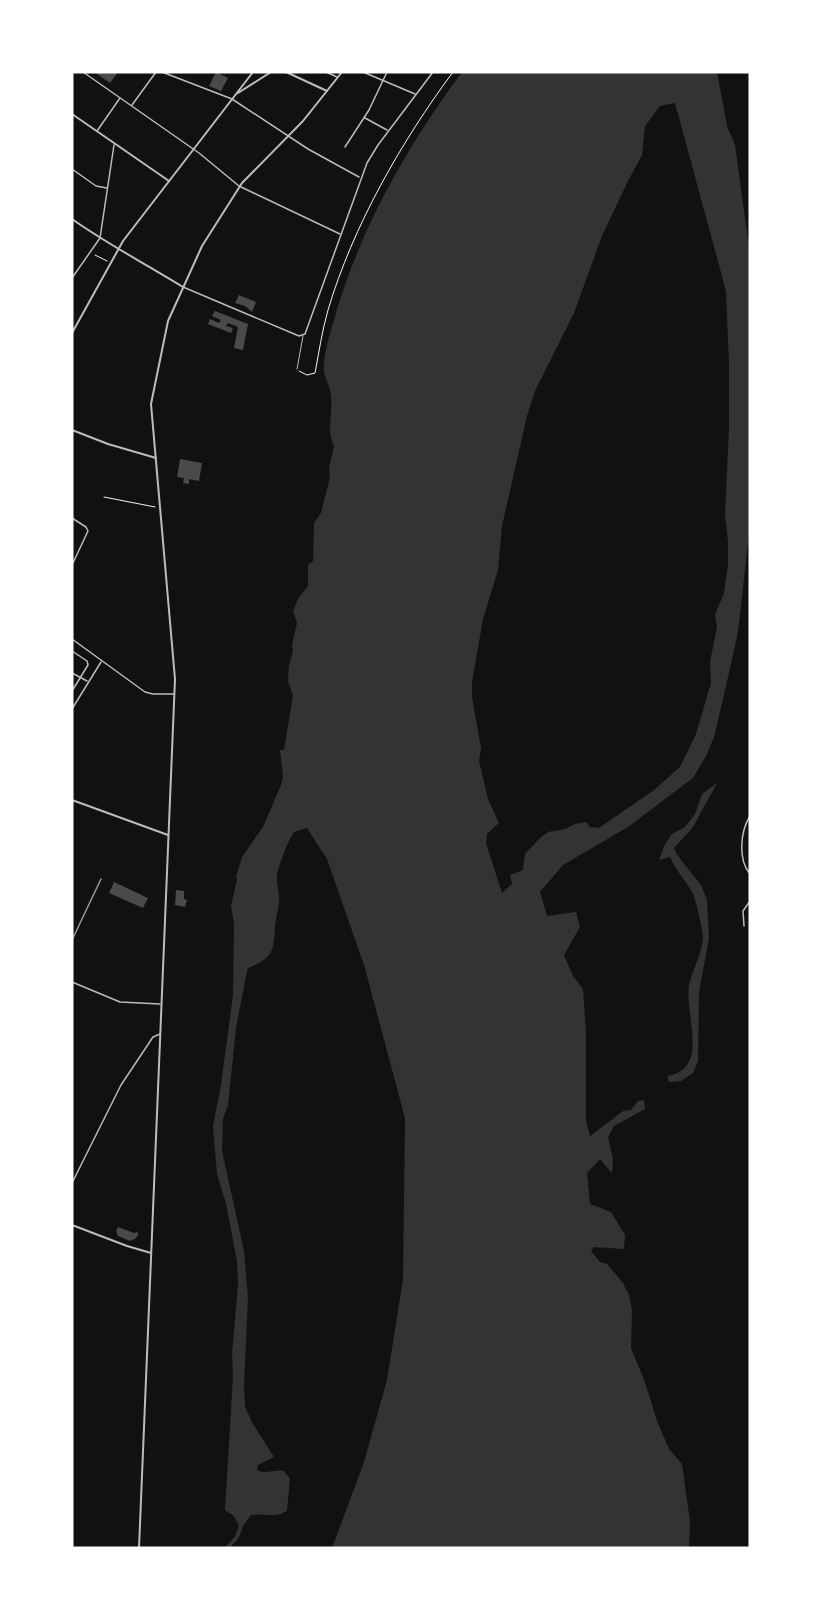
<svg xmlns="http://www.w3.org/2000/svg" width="822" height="1620" viewBox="0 0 822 1620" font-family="'Exo 2',sans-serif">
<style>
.water{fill:#333;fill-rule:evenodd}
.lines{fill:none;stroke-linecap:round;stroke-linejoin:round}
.canal{stroke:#333;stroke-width:4}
.building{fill:#4a4a4a}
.path{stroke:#f5f5f5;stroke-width:1}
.service{stroke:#bcbcbc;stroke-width:1}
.minor{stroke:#bcbcbc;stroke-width:1.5}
.tertiary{stroke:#bcbcbc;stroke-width:2}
.rail{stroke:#9a9a9a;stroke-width:1.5}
</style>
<rect width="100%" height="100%" fill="#111"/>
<g class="water">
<path d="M462,72h255l10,54 8,19 15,110v270l-12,107 -12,54 -12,51 -8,19 -13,22 -65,49 -65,38 -23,27 7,24 29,-4 4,15 -16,28 9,21 10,13 3,43v89l4,15 33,-25 8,-1 7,-9 6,-1 1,9 -31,17 -6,11 5,22 -1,14 -12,-14 -13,14 3,31 21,8 14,23 -1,14 -30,-2 -3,4 9,11 7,2 16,19 6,12 3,15 -1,38 14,34 12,39 12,28 13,15 8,58 -1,26h-357l32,-86 23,-82 16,-101 2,-161 -41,-153 -37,-106 -20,-31 -13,4c-6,9 -15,32 -17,43 -1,9 3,19 2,27 -1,8 -3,16 -4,24 -1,25 -2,32 -27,42l-2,8 -10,52 -8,77 -5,14 -1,32 22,100 4,46 -4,88 1,22 8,17 21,33 -16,8 -1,5c8,5 18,-1 27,1l6,8 -3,31c-8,9 -24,3 -36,5l-8,11h-4l-5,-10 -9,-6 8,-133 -1,-24 6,-68 -1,-24 -11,-57 -9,-30 -4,-48 8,-41 12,-90 1,-71 -3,-18 6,-26 -1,-3 6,-20 21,-30 18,-42 2,-8 -3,-27h4l9,-54 -5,-15 1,-16 4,-14 -1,-6 5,-22 -4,-12 5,-12 10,-13v-21l5,-4 1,-38 7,-10 9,-35 -1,-10 5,-22c-8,-15 -1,-32 -3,-49 0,-9 -6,-17 -7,-26 -1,-18 7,-40 12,-58 26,-88 72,-168 126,-241zM675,103l51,188 3,72v65l-4,87 3,26v23l-4,29 -9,22 2,12 -7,35 1,21 -15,51 -16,33 -26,23 -55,38 -9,-1 -4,-5 -11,2 -10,5 -17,3 -7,5 -16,17 -2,16 -13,5 2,9 -10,9 -16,-50 1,-9 12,-11 -11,-24 -9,-38 2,-13 -9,-51v-15l11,-63 15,-49 4,-44 25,-110 8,-25 39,-78 28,-77 25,-53 15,-28 3,-29 15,-20z"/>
<path d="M717,783l-24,44 -19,21 3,7 24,30 6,15 2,38 -10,54 -1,69 -5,12 -12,8 -12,1 -2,-6c44,-6 17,-62 22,-91 3,-13 15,-37 14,-49 0,-5 -8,-40 -11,-44 -7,-13 -16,-21 -22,-35l-11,3 6,-16 7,-10 13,-7 10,-13 7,-20z"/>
</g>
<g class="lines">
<path class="canal" d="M227,1548l10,-11 4,-11"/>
</g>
<g class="building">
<path d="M94,72h24l-8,11z"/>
<path d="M216,72l12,6 -7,13 -12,-5z"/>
<path d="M239,295l17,7 -4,10 -7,-6 -10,-3z"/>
<path d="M215,311l33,13 -5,26 -9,-2 4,-21 -10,-4 -2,3 7,2 -2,5 -23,-9 2,-5 9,4 2,-3 -9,-4z"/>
<path d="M180,459l22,4 -3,18 -10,-2v5l-6,-1 1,-5 -7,-1z"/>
<path d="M114,882l34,16 -5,10 -34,-15z"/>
<path d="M176,890l8,1v8l3,1 -2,7 -10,-2z"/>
<path d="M118,1227l16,6 4,-1v3l-3,4 -5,2 -12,-5 -2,-5z"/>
</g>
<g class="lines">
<g class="path">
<path d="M95,255l12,6"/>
<path d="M299,371l8,4 8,-2c4,-21 7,-42 13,-63 25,-84 73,-168 125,-238"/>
<path d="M104,497l51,10"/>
</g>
<path class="service" d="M297,369l6,-33"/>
<g class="minor">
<path d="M83,72l116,81 40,33 101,48"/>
<path d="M162,72l70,27 76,50 51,28"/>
<path d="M326,72l11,5"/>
<path d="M363,72l52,22"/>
<path d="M132,105l24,-33"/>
<path d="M365,118l22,12"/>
<path d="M97,131l23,-33"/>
<path d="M345,147l24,-37 18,-38"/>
<path d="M72,169l24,17 11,2"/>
<path d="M72,278l28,-40 14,-93"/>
<path d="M183,287l116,49 6,-2 62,-171 11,-18 55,-73"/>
<path d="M72,518l14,9 2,4 -16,34"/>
<path d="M72,639l73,53 8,2h21"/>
<path d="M72,651l15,10 1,4 -16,26"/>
<path d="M72,673l15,8"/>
<path d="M72,709l29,-47"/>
<path d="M750,816c-10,16 -12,44 0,58"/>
<path d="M744,926l-1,-15 7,-10"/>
<path d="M72,982l48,20 40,2"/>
<path d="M72,1183l49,-98 32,-48 7,-3"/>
</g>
<g class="tertiary">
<path d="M286,72l41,19"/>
<path d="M238,93l33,-21"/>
<path d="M72,114l97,67"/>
<path d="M72,219c35,25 74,45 111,68"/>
<path d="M72,333l51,-92 130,-169"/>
<path d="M72,430l36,14 48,14"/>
<path d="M72,800l96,35"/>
<path d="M72,1225l55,21 24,7"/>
<path d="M139,1548l36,-869 -24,-275 17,-83 34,-75 40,-63 61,-62 39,-49"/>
</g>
<path class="rail" d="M72,940l29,-61"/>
</g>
<rect width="822" height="1620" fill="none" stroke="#ffffff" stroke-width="147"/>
</svg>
